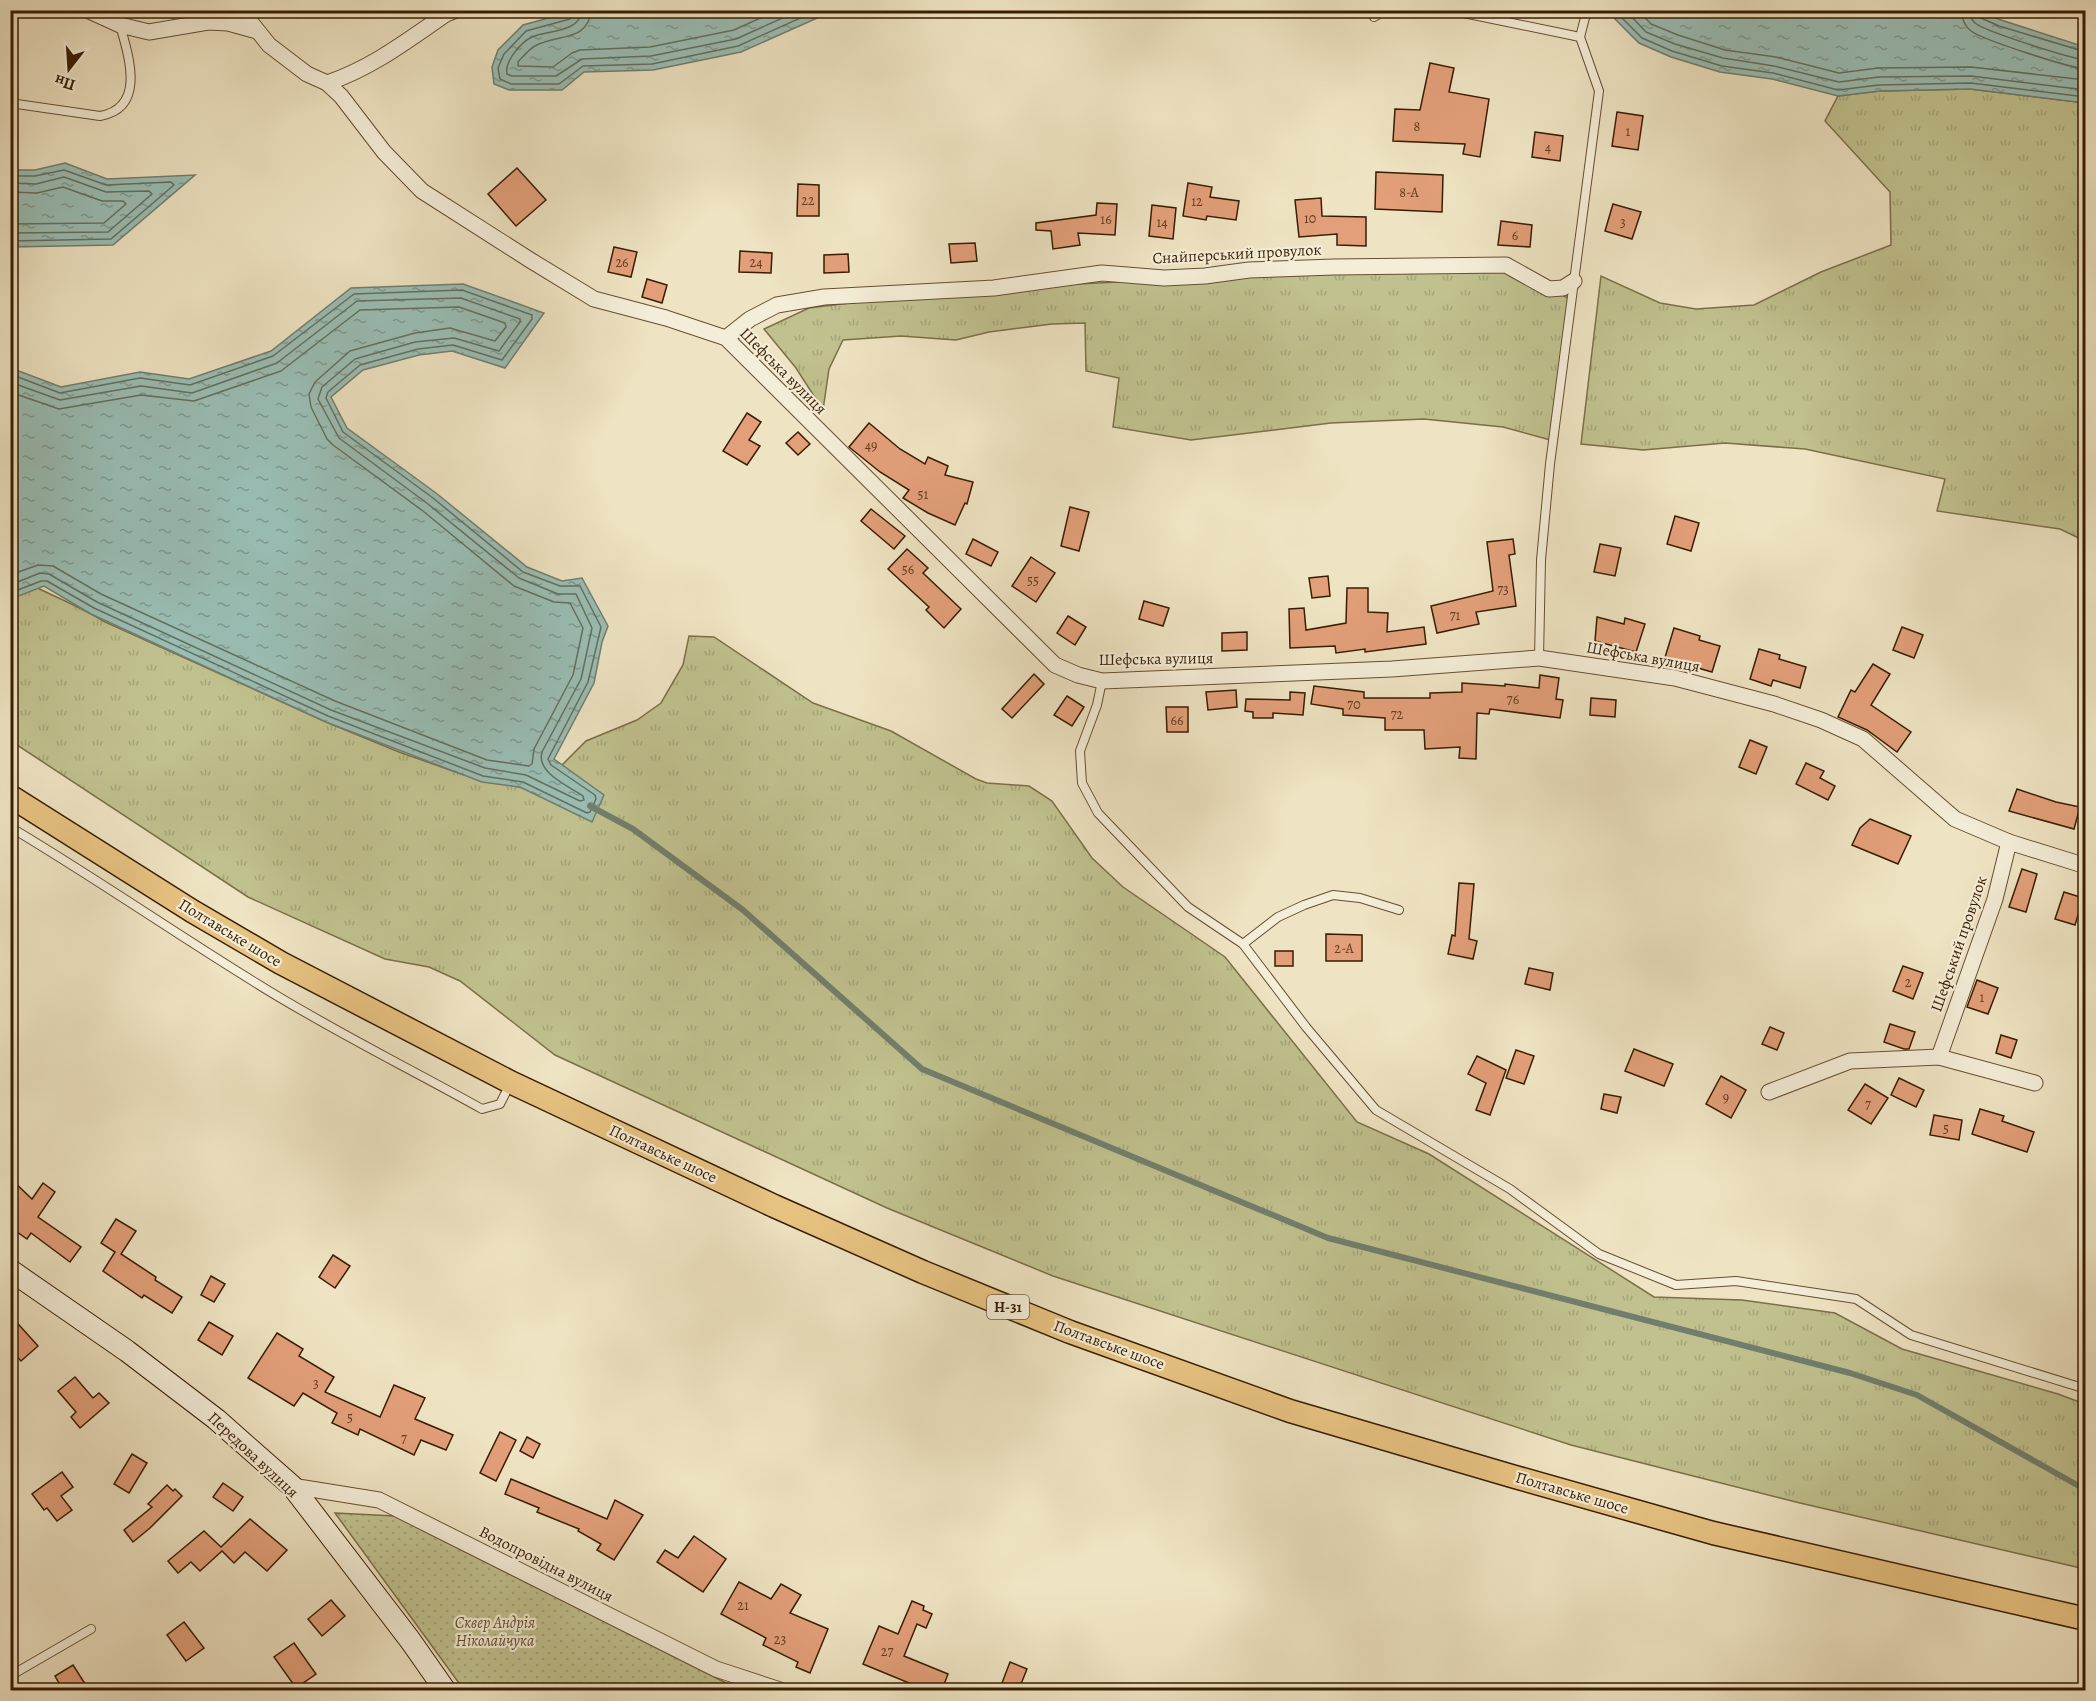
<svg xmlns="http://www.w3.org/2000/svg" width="2096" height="1701" viewBox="0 0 2096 1701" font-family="Alegreya,serif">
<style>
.grass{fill:url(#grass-tufts);stroke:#7c6f48;stroke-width:1.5}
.park{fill:url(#park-dots);stroke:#7c6f48;stroke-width:1.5}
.water{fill:url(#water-ripples);stroke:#727e6d;stroke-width:1.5}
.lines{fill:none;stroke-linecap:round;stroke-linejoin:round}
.shore{stroke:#686e5b;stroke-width:1.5}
.stream{stroke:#727e6d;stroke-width:6}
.building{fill:#e29f79;stroke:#381d01;stroke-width:1.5}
.lane-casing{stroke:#664e31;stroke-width:10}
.street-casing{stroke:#664e31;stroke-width:17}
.secondary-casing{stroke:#381d01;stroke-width:23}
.primary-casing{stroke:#381d01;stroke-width:25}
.lane{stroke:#f4edd7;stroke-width:8}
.street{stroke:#f4edd7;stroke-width:15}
.secondary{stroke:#f4edd7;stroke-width:21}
.primary{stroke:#e7c281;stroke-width:22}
.labels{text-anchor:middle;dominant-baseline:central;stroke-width:4.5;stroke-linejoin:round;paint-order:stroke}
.number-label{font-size:14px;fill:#623e1f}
.shield{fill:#f4edd7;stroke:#705b41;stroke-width:1.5}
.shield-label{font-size:15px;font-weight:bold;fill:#381d01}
.street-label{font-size:16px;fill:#381d01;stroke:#f4edd7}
.park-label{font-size:16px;font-style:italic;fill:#614e2b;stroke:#f4edd7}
</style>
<defs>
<pattern id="grass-tufts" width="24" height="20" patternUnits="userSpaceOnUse" patternTransform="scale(1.5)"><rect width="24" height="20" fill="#c0c18e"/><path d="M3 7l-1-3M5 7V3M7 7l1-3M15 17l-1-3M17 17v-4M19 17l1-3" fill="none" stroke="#a6a579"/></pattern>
<pattern id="park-dots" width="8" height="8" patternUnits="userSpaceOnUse" patternTransform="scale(1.5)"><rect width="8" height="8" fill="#c0c18e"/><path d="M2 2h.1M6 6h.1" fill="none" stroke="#a6a579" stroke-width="1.8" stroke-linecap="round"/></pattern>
<pattern id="water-ripples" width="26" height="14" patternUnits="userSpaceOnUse" patternTransform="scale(1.5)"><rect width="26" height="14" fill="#99beb5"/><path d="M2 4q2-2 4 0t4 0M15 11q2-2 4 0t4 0" fill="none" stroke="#7e9a91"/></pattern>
</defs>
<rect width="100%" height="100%" fill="#eee3c2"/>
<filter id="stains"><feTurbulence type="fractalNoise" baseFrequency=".00333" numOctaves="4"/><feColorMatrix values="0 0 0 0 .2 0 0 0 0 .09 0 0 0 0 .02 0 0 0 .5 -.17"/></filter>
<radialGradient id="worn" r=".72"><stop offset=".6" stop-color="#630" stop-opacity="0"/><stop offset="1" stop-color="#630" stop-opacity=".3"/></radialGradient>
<g class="grass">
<path d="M1970,89l115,14v438l-25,-12 -123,-18 8,-32 -140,-30 -80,-6 -82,7 -62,-6 20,-168 59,27 36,6 58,-4 67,-33 70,-27 -1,-53 -65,-71 13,-25 42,-5z"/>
<path d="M1509,269l65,32 -20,140 -51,-14 -79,-8 -93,4 -140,17 -78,-13 6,-49 -33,-7 -1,-48 -33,1 -63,8 -33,8 -55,-4 -58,4 -14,29 -6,41 -27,-42 -32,-39 45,-21 98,-12 171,-12 256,-13z"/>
<path d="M10,573c30,19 63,29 93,48l223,101 73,30 65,23 64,14 25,-15 33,-33 51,-21 24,-17 22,-38 6,-29 25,1 99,66 78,28 85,48 11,4 42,3 23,15 40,57 31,29 102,70 132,165 72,32 225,143 88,3 93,13 67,36 156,45 27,10v165l-285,-66 -229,-58 -518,-169 -166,-68 -332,-153 -95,-74 -31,-14 -44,-8 -137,-62 -237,-156z"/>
</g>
<path class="park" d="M335,1513l60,3 345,174h-276z"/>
<g class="water">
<path d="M578,10h255v1l-92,41 -88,18 -69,2 -22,18h-53l-15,-6 -2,-17 6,-17 25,-25z"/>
<path d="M1616,10l362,1 23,9 84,27v56l-115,-14 -90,2 -42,5 -66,-17 -52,-7 -49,-15 -32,-14 -24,-24z"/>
<path d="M65,163l42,16 88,-4 -82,70 -102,2v-77h24z"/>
<path d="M463,284l81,29 -39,55 -53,-17 -33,4 -56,15 -32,27 16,31 89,65 91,74 35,14 20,-3 26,48 -6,16 -8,41 -40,76 50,36 -12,27 -72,-35 -38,-5 -156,-60 -235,-108 -47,-28 -33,13v-231l50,19 79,-15 49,7 82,-28 80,-63z"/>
</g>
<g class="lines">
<g class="shore">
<path d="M574,10l-1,5 -3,4 -44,12 -22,23 -6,14 2,11 11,5h48l24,-18 69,-2 86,-18 80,-36"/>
<path d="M582,10c-2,23 -34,20 -50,27 -11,5 -28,25 -25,37l5,2h44l26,-17 69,-3 85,-17 64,-29"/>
<path d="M591,10c-2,32 -35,24 -56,36 -6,3 -12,11 -17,16v4l35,1 19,-14 8,-3 70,-3 84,-17 44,-20"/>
<path d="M1622,10v8l20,20 30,13 50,15 51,7 65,17 41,-5 92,-2 115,14"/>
<path d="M1629,10l1,5 16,17 29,12 48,14 51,8 65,16 40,-5 92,-1 115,14"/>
<path d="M1638,10l13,14 27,11 47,15 51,7 63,16 39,-5 93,-1 115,13"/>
<path d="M1961,10c1,9 3,16 10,21 12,9 99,37 115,38"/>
<path d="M1970,10c1,6 1,10 5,13 9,8 97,36 111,37"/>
<path d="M1978,10l3,8 18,8 87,26"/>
<path d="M10,176h25l29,-6 42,15 65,-3 3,3 -63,54 -101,2"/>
<path d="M10,183l26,1 28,-7 42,15 43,-1 3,3 -44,38 -98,1"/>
<path d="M10,192l27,1 26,-6 39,14h21l3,3 -22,19 -94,1"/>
<path d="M10,374l50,19 80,-15 50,7 83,-29 81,-62 108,-4 70,25v4l-30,41 -49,-15 -35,4 -58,16 -32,27 -2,6 17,34 90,66 90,74 37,14h20l21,41 -13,55 -40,77 3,6 44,30 1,4 -6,13 -3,1 -64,-31 -40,-6 -155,-60 -234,-108 -47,-27h-6l-31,12"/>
<path d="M10,382l50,18 81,-14 51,7 85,-30 80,-62 104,-3 59,21v3l-21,29 -45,-13 -39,4 -60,17 -33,28 -4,12 21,39 89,66 91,74 39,16h18l16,34 -11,51 -39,73c-6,21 27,34 41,44l1,4 -4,1 -54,-26 -41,-7 -154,-58 -234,-108 -48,-28 -9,-1 -30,12"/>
<path d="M10,392l49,17 82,-14 53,6 87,-30 79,-61 99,-3 46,16 1,4 -11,14 -45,-13 -35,5 -65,18 -35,31 -6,12 2,13 16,32 6,6 90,66 91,75 40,16 16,1 13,25 -10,47 -39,74 -2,15 -3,2 -42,-6 -152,-59 -234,-107 -48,-28 -15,-1 -28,10"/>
</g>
<path class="stream" d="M590,806l43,23 110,81 179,159 406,169 522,135 67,22 169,95"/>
</g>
<g class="building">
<path d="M1430,63l24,5 -5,24 40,7 -9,58 -17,-3 2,-10 -72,-3 2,-32 25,1z"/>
<path d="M1617,112l26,4 -5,34 -26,-4z"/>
<path d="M1535,132l28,4 -3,25 -28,-4z"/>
<path d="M517,168l29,32 -30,26 -28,-32z"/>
<path d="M1376,172l67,3 -1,37 -67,-3z"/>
<path d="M1188,183l24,4 -2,10 29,4 -3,19 -29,-4 -1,4 -23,-4z"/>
<path d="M798,184l21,1v31h-22z"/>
<path d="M1321,198l1,18 44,1v29l-29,-1v-11l-38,3 -4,-37z"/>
<path d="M1097,203l20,1 -2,31 -37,-2 2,12 -27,4 -2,-18 -15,-1v-7l60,-8z"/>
<path d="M1613,204l28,8 -9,27 -27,-8z"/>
<path d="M1152,205l24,3 -3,31 -24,-3z"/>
<path d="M1501,221l31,4 -2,22 -32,-2z"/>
<path d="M975,243l2,18 -26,2 -2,-19z"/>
<path d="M614,247l23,5 -6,25 -23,-5z"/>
<path d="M740,251l32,2 -1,20 -32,-1z"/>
<path d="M848,254l1,18 -25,1v-18z"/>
<path d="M647,279l20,6 -5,18 -20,-6z"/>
<path d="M747,413l14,9 -12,18 11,6 -13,19 -24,-14z"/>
<path d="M869,423l31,26 25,15 3,-7 20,9 -3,9 28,7 -6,22 -2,-1 -10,22 -27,-12 -25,-15 6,-8 -29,-18 -31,-25z"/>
<path d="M798,432l12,12 -12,11 -12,-12z"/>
<path d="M1070,507l19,5 -10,39 -18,-5z"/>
<path d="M871,509l34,27 -11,13 -33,-28z"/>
<path d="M1675,516l24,7 -8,28 -24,-7z"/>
<path d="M973,539l25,13 -7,14 -25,-12z"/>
<path d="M1513,539l2,15 -6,1 7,51 -40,6 3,12 -42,9 -6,-27 62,-15 -6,-49z"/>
<path d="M1600,544l21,4 -6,28 -21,-4z"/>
<path d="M907,549l21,19 -5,5 38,36 -17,19 -18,-18 3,-3 -41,-38z"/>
<path d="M1031,557l24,16 -19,29 -24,-16z"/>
<path d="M1328,576l2,20 -18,2 -3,-20z"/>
<path d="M1347,588h21v24l20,1 -1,19 37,-5 2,17 -61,8v-3l-29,4 -1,-7 -45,2 -1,-39 15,-1 2,22 40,-7z"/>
<path d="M1144,601l25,7 -6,18 -24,-7z"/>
<path d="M1068,616l18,11 -11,18 -18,-12z"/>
<path d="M1597,617l27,7 1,-6 20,6 -9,28 -41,-11z"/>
<path d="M1902,627l21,8 -9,23 -21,-8z"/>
<path d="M1674,628l26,8 -1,4 21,6 -8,26 -21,-6 -2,6 -26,-8z"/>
<path d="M1247,632v18l-25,1v-18z"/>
<path d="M1759,649l21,6 -1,4 27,8 -6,21 -27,-8 -2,6 -21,-7z"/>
<path d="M1873,664l17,10 -19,31 40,27 -14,20 -30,-22 -29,-13 13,-27 4,2z"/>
<path d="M1034,674l10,10 -32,34 -10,-9z"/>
<path d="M1540,675l19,3 -3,21 7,1 -3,18 -70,-9 -1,5 -12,-1 -1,46 -17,-1 1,-11 -35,2 -1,-19h-39v-12l-42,-3v-6l-32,-5 3,-18 50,6v6h66v-5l32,-1v-9l43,3v-2l34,4z"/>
<path d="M1236,690l1,17 -29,3 -2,-18z"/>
<path d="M1290,692l15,1 -2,22 -30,-2v5h-20v-6l-8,-1 1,-12 44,1z"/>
<path d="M1067,696l17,11 -12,19 -18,-11z"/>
<path d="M1591,698l25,2 -1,17 -25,-2z"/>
<path d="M1166,707h22v25h-21z"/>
<path d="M1750,740l17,7 -11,27 -17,-7z"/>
<path d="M1806,763l18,8 -4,7 15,8 -7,14 -32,-16z"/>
<path d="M2017,789l39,13 24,5 -6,22 -65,-18z"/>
<path d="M1870,819l41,17 -13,28 -46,-19 8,-17z"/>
<path d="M2022,869l15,5 -11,38 -17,-5z"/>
<path d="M1459,883l15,1 -5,55 8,2 -4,18 -25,-5 4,-19 3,1z"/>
<path d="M2064,892l19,6 -8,27 -20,-6z"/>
<path d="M1326,934l36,1v26h-36z"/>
<rect x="1275" y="951" width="18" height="15"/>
<path d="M1903,966l20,7 -10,26 -20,-8z"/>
<path d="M1529,968l24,5 -3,17 -25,-6z"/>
<path d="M1977,980l21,8 -10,26 -21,-7z"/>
<path d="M1890,1024l25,8 -6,17h-5l-20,-7z"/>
<path d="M1770,1027l14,6 -7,17 -15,-6z"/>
<path d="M2001,1035l16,5 -6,18 -15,-5z"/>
<path d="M1634,1049l39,15 -9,22 -39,-15z"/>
<path d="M1516,1050l18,6 -10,28 -18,-6z"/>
<path d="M1477,1056l29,14 -16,45 -14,-5 10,-27 -18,-9z"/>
<path d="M1721,1076l25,14 -15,28 -25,-14z"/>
<path d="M1899,1078l25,12 -8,17 -25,-12z"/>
<path d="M1865,1084l23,14 -17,26 -23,-14z"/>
<path d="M1604,1094l17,3 -4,16 -16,-4z"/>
<path d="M1980,1109l24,7 -2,5 32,11 -7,20 -55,-18z"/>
<path d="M1934,1115l28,5 -3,20 -29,-5z"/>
<path d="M10,1178l22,21 11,-16 12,9 -17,25 43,30 -11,15 -39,-29 -4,6 -17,-12z"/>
<path d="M116,1219l20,12 -15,23 35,23 -1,3 27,17 -10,16 -28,-18 -2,3 -39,-27 12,-19 -14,-9z"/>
<path d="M333,1255l17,11 -15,22 -16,-11z"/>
<path d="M211,1276l14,8 -11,18 -13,-7z"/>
<path d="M10,1315l28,31 -17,15 -11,-12z"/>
<path d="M209,1322l24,14 -11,19 -24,-15z"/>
<path d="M277,1333l26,16 -4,7 35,21 -9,15 55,25 14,-32 31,13 -10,21 38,16 -7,15 -25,-10 -7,15 -54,-26 -2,6 -26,-12 5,-10 -34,-20 -9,13 -46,-28z"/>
<path d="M75,1377l18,21 6,-5 10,10 -29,25 -9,-11 5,-5 -18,-21z"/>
<path d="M500,1432l16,8 -20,41 -16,-8z"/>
<path d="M527,1437l13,7 -7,14 -13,-7z"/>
<path d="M132,1454l15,9 -18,30 -15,-9z"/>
<path d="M62,1472l11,15 -12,9 11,14 -15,11 -10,-13 -3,2 -12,-16z"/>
<path d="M511,1479l96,40 8,-19 28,15 -29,45 -17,-10 4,-6 -23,-13 1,-2 -42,-17 2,-4 -34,-14z"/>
<path d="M223,1483l20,14 -10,14 -20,-14z"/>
<path d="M167,1485l6,6 2,-2 7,7 -32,32 -17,14 -9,-12 28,-23 -4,-3z"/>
<path d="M250,1519l37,31 -20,21 -22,-19 -11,11 -12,-12 -22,20 -9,-9 -13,11 -10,-12 36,-30 17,16z"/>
<path d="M694,1536l32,23 -23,33 -46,-30 8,-12 13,8z"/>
<path d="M739,1582l32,17 10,-15 20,11 -11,18 38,16 -18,44 -14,-6 2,-5 -35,-17 3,-7 -45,-24z"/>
<path d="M331,1600l14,16 -23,20 -14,-17z"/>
<path d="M912,1601l12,5 -1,4 9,4 -6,14 -9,-4 -13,32 44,18 -6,16h-16l-63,-26 16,-38 19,8z"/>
<path d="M184,1622l20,26 -18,13 -19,-26z"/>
<path d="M294,1643l22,31 -20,14 -22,-31z"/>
<path d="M1010,1662l17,7 -8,20 -17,-6z"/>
<path d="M73,1665l16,25h-26l-8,-14z"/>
</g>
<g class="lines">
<defs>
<g id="lane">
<path d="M1449,10l131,27"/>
<path d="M1374,17l12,-7"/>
<path d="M10,103l90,13c46,-8 29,-59 20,-91"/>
<path d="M1539,658l2,-98 9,-96 49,-373 -19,-54 7,-27"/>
<path d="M1102,681l-5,24 -17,46 2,32 16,30 90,94 55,37 63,83 70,83 134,79 89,65 77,31 60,-4 120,18 55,36 175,54"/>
<path d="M10,827c84,50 163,105 246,156 73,46 151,84 226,126l18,-5 10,-20"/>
<path d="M1243,944l35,-27 26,-12 29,-10 27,3 39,12"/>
<path d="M10,1676l81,-47"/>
</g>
<g id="street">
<path d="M87,10l33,15 29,7 59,-10 20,1 29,8"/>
<path d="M241,10l28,35 38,29 20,9 14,13 43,56 38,39 108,69 64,39 72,19 60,20 329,327 23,10 24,6 290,-12 147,-11 136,20 99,26 47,16 42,19 92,80 54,23 77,24"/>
<path d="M327,83c45,-15 81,-43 119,-69l10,-4"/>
<path d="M726,338l24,-19 27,-14 47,-8 170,-9 108,-15 62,5 41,-2 44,-6 85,-3 172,-2 43,24 14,-1 11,-7"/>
<path d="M1939,1057l56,-158 14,-57"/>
<path d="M1769,1092l81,-31 89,-4 96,26"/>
<path d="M292,1486l87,14 337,169 64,21"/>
</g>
<path id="secondary" d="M10,1270l117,81 89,68 76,67 118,154 35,50"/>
<path id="primary" d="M10,796l182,115 89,52 229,119 264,124 149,66 147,60 220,79 225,66 198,56 373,86"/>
</defs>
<use href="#lane" class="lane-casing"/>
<use href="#street" class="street-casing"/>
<use href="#secondary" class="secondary-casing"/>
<use href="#primary" class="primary-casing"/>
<use href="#lane" class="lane"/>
<use href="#street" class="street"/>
<use href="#secondary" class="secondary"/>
<use href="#primary" class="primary"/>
</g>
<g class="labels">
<g class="number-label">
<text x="1417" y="126">8</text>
<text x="1628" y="131">1</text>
<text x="1548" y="147">4</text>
<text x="1409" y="192">8-А</text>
<text x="808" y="200">22</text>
<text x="1197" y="201">12</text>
<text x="1310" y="218">10</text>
<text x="1106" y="219">16</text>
<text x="1162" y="222">14</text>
<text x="1623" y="222">3</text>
<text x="1515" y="235">6</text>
<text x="622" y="262">26</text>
<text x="756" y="262">24</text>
<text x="871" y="445">49</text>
<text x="923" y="494">51</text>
<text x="908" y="569">56</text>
<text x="1033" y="580">55</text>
<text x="1503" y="589">73</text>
<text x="1455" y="615">71</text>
<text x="1513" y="699">76</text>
<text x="1354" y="704">70</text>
<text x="1397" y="714">72</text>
<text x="1177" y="720">66</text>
<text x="1344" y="948">2-А</text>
<text x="1908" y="982">2</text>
<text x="1982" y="997">1</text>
<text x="1726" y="1097">9</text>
<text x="1868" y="1104">7</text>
<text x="1946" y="1128">5</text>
<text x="316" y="1383">3</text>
<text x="350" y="1417">5</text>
<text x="404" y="1438">7</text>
<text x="743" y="1605">21</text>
<text x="780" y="1639">23</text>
<text x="887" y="1651">27</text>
</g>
<rect class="shield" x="987" y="1295" width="42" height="24" rx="4.5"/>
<g class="shield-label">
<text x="1008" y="1307">Н-31</text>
</g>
<g class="street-label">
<text transform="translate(1237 254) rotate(-3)">Снайперський провулок</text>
<text transform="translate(783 371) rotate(45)">Шефська вулиця</text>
<text transform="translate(1643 657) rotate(10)">Шефська вулиця</text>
<text transform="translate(1156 659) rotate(-1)">Шефська вулиця</text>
<text transform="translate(230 933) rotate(31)">Полтавське шосе</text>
<text transform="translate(1959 944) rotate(-71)">Шефський провулок</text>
<text transform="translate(663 1154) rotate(25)">Полтавське шосе</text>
<text transform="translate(1109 1345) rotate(20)">Полтавське шосе</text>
<text transform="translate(253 1455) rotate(43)">Передова вулиця</text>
<text transform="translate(1572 1493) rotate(16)">Полтавське шосе</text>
<text transform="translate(546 1564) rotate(27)">Водопровідна вулиця</text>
</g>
<g class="park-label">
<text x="495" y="1623">Сквер Андрія<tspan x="495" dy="18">Ніколайчука</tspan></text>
</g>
</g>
<rect width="2096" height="1701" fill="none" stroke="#eee3c2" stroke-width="36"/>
<rect x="12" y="12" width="2072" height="1677" fill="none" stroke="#381d01" stroke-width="3"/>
<rect x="18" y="18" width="2060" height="1665" fill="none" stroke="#381d01" stroke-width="1.5"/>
<g transform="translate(69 69) rotate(197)" stroke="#f4edd7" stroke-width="4.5" paint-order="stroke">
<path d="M0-4.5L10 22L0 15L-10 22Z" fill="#381d01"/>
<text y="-9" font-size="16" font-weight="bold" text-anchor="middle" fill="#381d01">Пн</text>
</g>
<rect width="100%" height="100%" filter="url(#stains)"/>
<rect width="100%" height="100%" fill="url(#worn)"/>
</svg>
